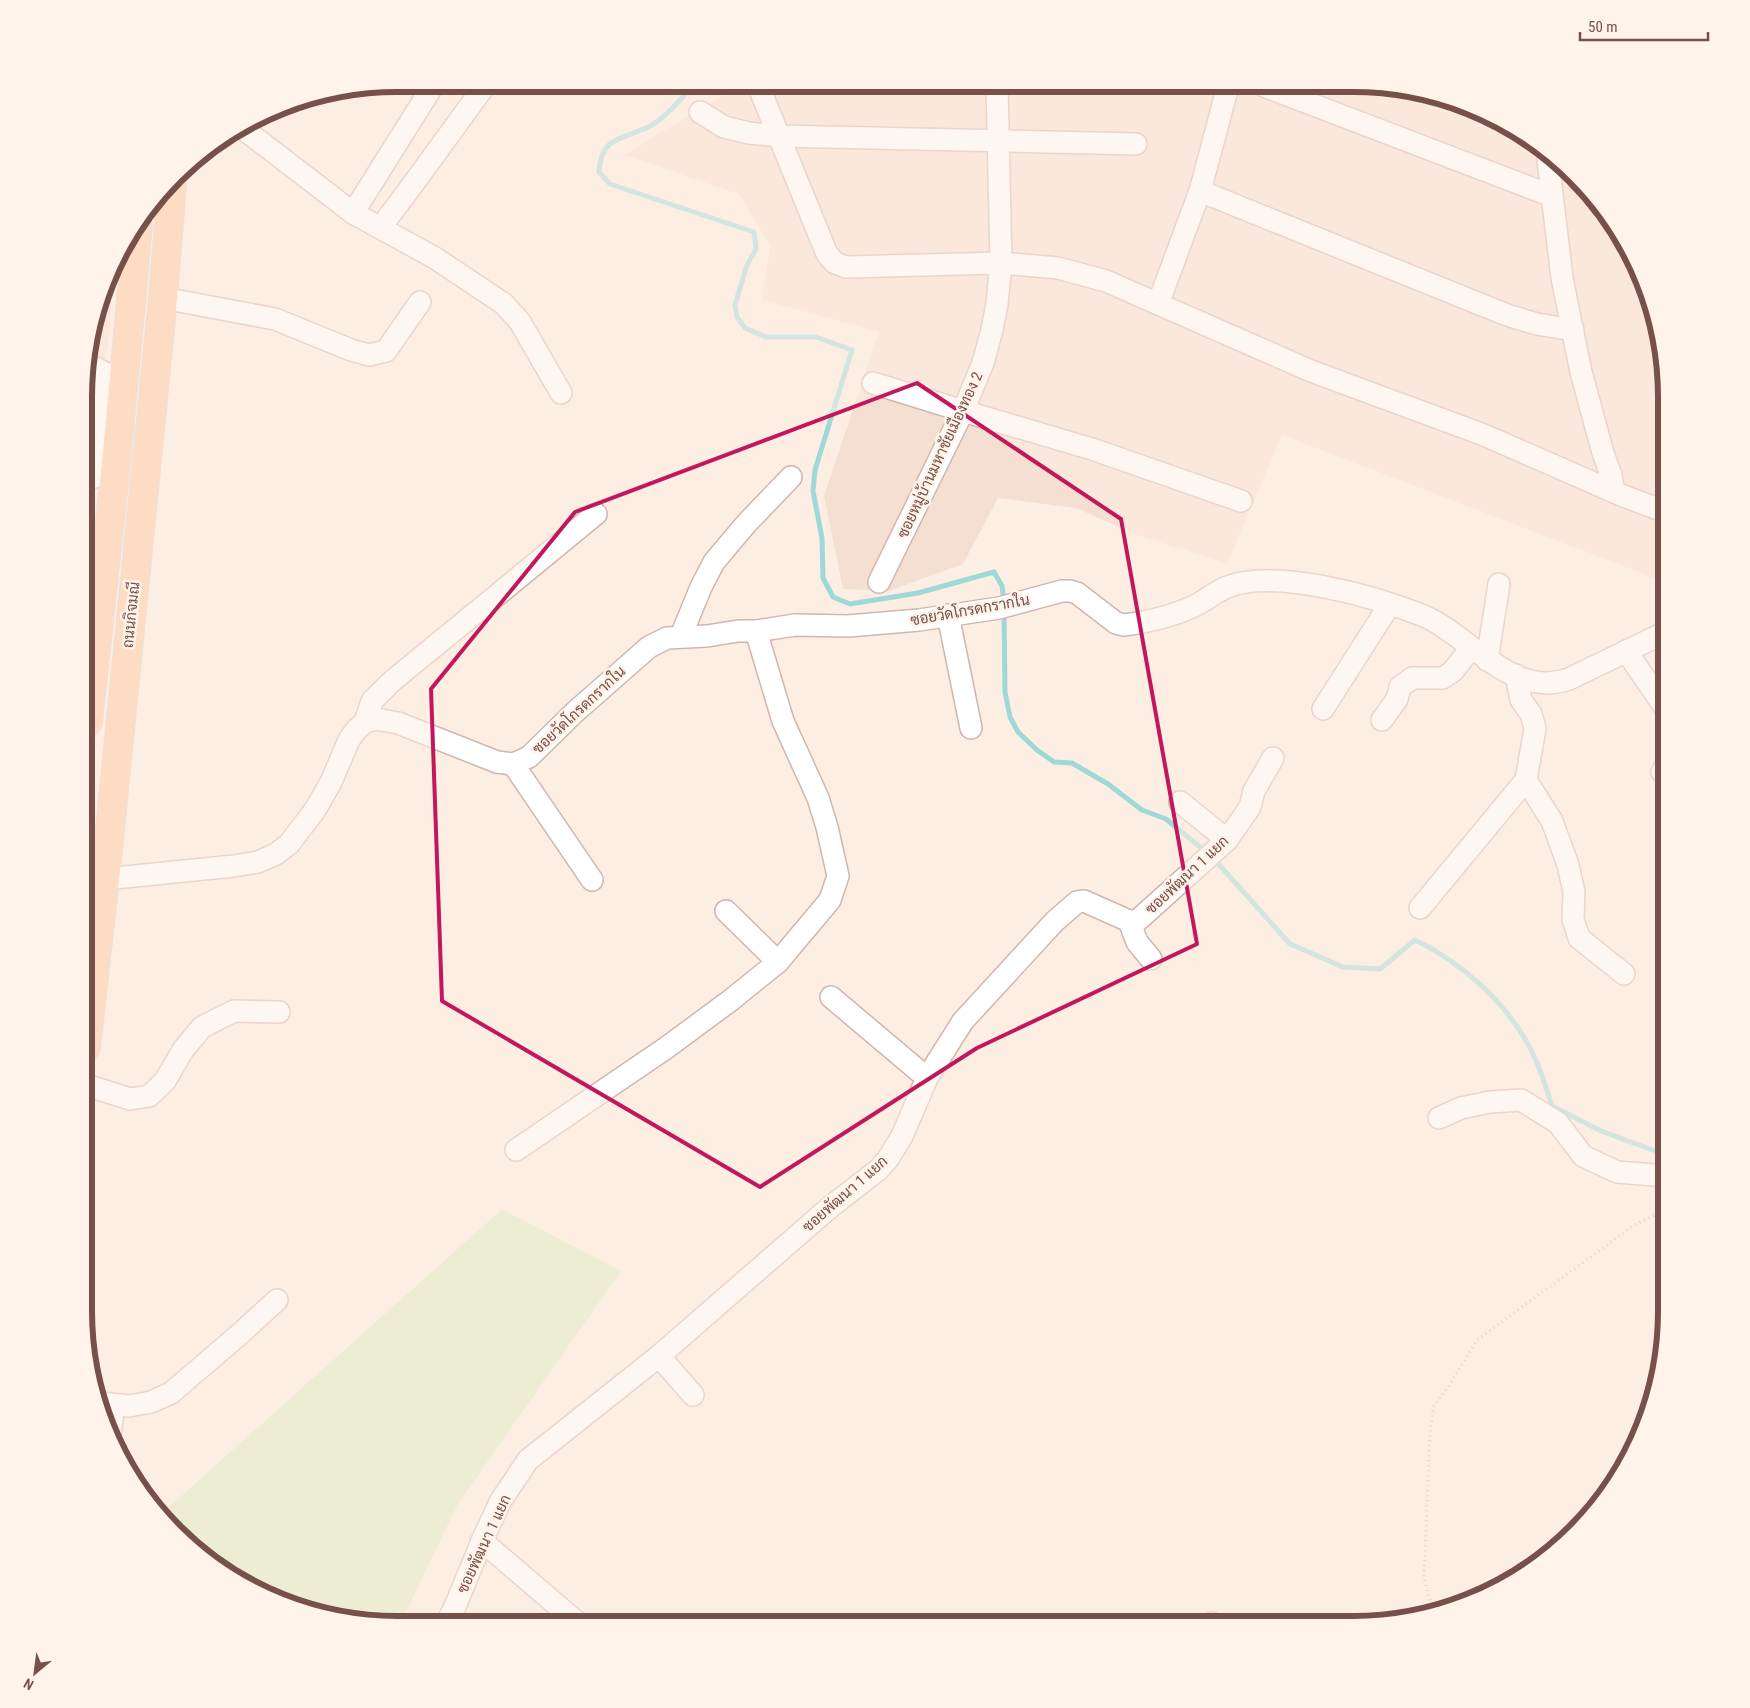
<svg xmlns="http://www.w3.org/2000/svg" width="1750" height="1708" viewBox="0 0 1750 1708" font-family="'Roboto Condensed',Sarabun,sans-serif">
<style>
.residential{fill:#f5dfd2}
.green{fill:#daebc2}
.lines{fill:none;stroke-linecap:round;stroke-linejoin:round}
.stream{stroke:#9ed9d7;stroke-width:5}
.minor-casing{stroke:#d1b6ad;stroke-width:24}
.major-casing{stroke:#d9cecc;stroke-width:30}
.path{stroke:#d8aa9e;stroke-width:3;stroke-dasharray:1 4;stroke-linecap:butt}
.minor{stroke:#fff;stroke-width:21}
.major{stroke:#fdc69b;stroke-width:28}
.marked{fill:none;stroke:#c2185b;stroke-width:4;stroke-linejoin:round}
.labels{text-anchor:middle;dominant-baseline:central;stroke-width:5;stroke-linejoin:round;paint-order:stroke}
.street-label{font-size:15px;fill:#765049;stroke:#fff3ea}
.rim{fill:none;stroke:#765049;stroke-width:6}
</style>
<rect width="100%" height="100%" fill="#fdeee4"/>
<g class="residential">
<path d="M722,85l672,1 115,40 92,80 42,71 23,100v204h-4l-380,-146 -55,129 -92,-30 -59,-26 -78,-10 -35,66 -74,27 -46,-2 -19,-93 55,-164 -117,-32 8,-54 -31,-52 -115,-39 100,-61z"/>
<path d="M116,267l-27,239 1,-170z"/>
</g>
<path class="green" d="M502,1209l119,62 -163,233 -58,120h-23l-119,-32 -52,-33 -45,-45z"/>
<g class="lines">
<g class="stream">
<path d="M692,85c-9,13 -29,35 -44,42 -26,13 -47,9 -49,45l11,12 144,48 2,17 -9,16 -12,40 2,12 8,11 21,9h50l36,13 -37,120 -2,21 9,47 1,40 10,19 17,7 68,-11 76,-21 8,14 2,16"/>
<path d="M1004,613l1,79 5,25 8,15 19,18 17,12 18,1 36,21 34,26 24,9 40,33"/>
<path d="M1214,859l76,85 53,23 37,2 35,-29c47,22 94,65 117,112 9,17 14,36 20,54l49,25 65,24"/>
</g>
<defs>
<g id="minor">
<path d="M758,85l69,169 8,9 11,4 155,-4 57,5 48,13 205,90 173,64 137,60 45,17"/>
<path d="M1264,86l288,110"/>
<path d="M700,112l24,15 25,6 30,3 357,8"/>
<path d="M245,130l108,83 82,45 69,46 16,18 41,71"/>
<path d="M1548,160l14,118 19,94 22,81 8,22 3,17"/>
<path d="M1200,191l307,124 30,9 36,6"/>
<path d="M353,213l81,-129"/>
<path d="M380,228l28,-37 78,-107"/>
<path d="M163,298l112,21 76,31 18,5 17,-4 34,-49"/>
<path d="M1158,304l42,-113 28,-105"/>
<path d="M90,365l17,9 14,3"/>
<path d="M873,383l90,28 129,38 149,52"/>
<path d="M95,477l12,-103"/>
<path d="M879,582l84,-171 20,-48 9,-33 5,-26 4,-41 -4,-178"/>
<path d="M948,615l23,113"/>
<path d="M681,636l20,-49 13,-25 32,-38 45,-47"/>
<path d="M1626,651l40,58"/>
<path d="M1487,660l12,-76"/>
<path d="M1323,709l67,-105"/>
<path d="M1382,720l15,-21 3,-12 12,-9h31l10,-7 18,-23"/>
<path d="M365,722l11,-3 22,4 99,39 16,2 16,-7 46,-45 74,-65 18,-9 40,-2 31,-5h18l39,-6 53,1 71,-6 80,-12 63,-17h8l7,2 39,30 8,2c23,-3 49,-9 70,-19 11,-5 21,-14 33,-19 47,-19 145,9 192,27 49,18 91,86 150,65l97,-47"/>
<path d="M513,764l79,116"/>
<path d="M1662,772l4,-7"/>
<path d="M1526,780l26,41 16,44 6,27 -1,27 6,19 45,36"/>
<path d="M1180,802l47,38"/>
<path d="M105,879l129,-13 24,-4 18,-8 13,-10 26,-34 16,-28 18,-42 7,-10 9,-8 7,-21 19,-19 205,-168"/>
<path d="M1420,908l106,-128 9,-51 -4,-15 -10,-14 -5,-25"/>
<path d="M726,911l52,51"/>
<path d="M1129,921l8,21 14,17"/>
<path d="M831,997l96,81"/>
<path d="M86,1085l44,14 19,-3 16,-15 18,-31 19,-23 32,-16 45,1"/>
<path d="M1439,1118l22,-10 29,-6 31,-2 37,23 25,33 34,16 49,4"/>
<path d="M516,1150l150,-102 65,-48 47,-38 52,-62 8,-24 -11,-49 -9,-29 -35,-77 -27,-90"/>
<path d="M659,1356l34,39"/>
<path d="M101,1403l28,3 22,-4 20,-9 70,-60 36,-33"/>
<path d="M110,1435l4,-30"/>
<path d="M482,1541l97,83"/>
<path d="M446,1624l8,-15 28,-68 18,-39 28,-42 131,-104 170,-148 49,-38 10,-11 14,-23 25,-58 36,-57 92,-100 22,-19 7,-1 45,20h8l90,-81 23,-33 4,-16 19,-33"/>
<path d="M1212,1624v-1"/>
</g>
<g id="major">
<path d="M88,722l28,-258 22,-238"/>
<path d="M86,1047l19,-168 58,-581 9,-114"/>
</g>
</defs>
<use href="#minor" class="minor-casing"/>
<use href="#major" class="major-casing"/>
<path class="path" d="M1435,1609l-7,-13 -4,-19 6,-144 4,-27 14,-19 29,-47 157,-115 32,-15"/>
<use href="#minor" class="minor"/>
<use href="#major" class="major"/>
</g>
<path d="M0 0H1750V1708H0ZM917,383l204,136 76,425 -220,104 -217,139 -318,-186 -11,-312 144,-177z" fill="#fdeee4" fill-opacity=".55" fill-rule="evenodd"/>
<path class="marked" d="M917,383l204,136 76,425 -220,104 -217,139 -318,-186 -11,-312 144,-177z"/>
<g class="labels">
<g class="street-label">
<text transform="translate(940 455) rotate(-65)">ซอยหมู่บ้านมหาชัยเมืองทอง 2</text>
<text transform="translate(970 610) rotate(-10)">ซอยวัดโกรดกรากใน</text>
<text transform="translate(131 615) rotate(-84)">ถนนกิจมณี</text>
<text transform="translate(579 710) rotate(-43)">ซอยวัดโกรดกรากใน</text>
<text transform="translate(1187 875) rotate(-43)">ซอยพัฒนา 1 แยก</text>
<text transform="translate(845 1194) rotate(-41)">ซอยพัฒนา 1 แยก</text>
<text transform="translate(484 1544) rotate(-65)">ซอยพัฒนา 1 แยก</text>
</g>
</g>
<path d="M0 0H1750V1708H0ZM397 92H1353A305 305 0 0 1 1658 397V1311A305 305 0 0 1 1353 1616H397A305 305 0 0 1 92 1311V397A305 305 0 0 1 397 92Z" fill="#fff3ea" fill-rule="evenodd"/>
<path class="rim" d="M397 92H1353A305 305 0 0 1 1658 397V1311A305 305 0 0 1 1353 1616H397A305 305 0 0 1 92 1311V397A305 305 0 0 1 397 92Z"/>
<g transform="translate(35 1673) rotate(209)" stroke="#fff3ea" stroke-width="4" paint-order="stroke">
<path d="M0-4L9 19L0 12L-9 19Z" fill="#765049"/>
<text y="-8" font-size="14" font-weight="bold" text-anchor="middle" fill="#765049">N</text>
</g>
<path d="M1580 32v8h128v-8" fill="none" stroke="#765049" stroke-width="2.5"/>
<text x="1588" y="32" font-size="15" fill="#765049" stroke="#fff3ea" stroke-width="4" paint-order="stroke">50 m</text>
</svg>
